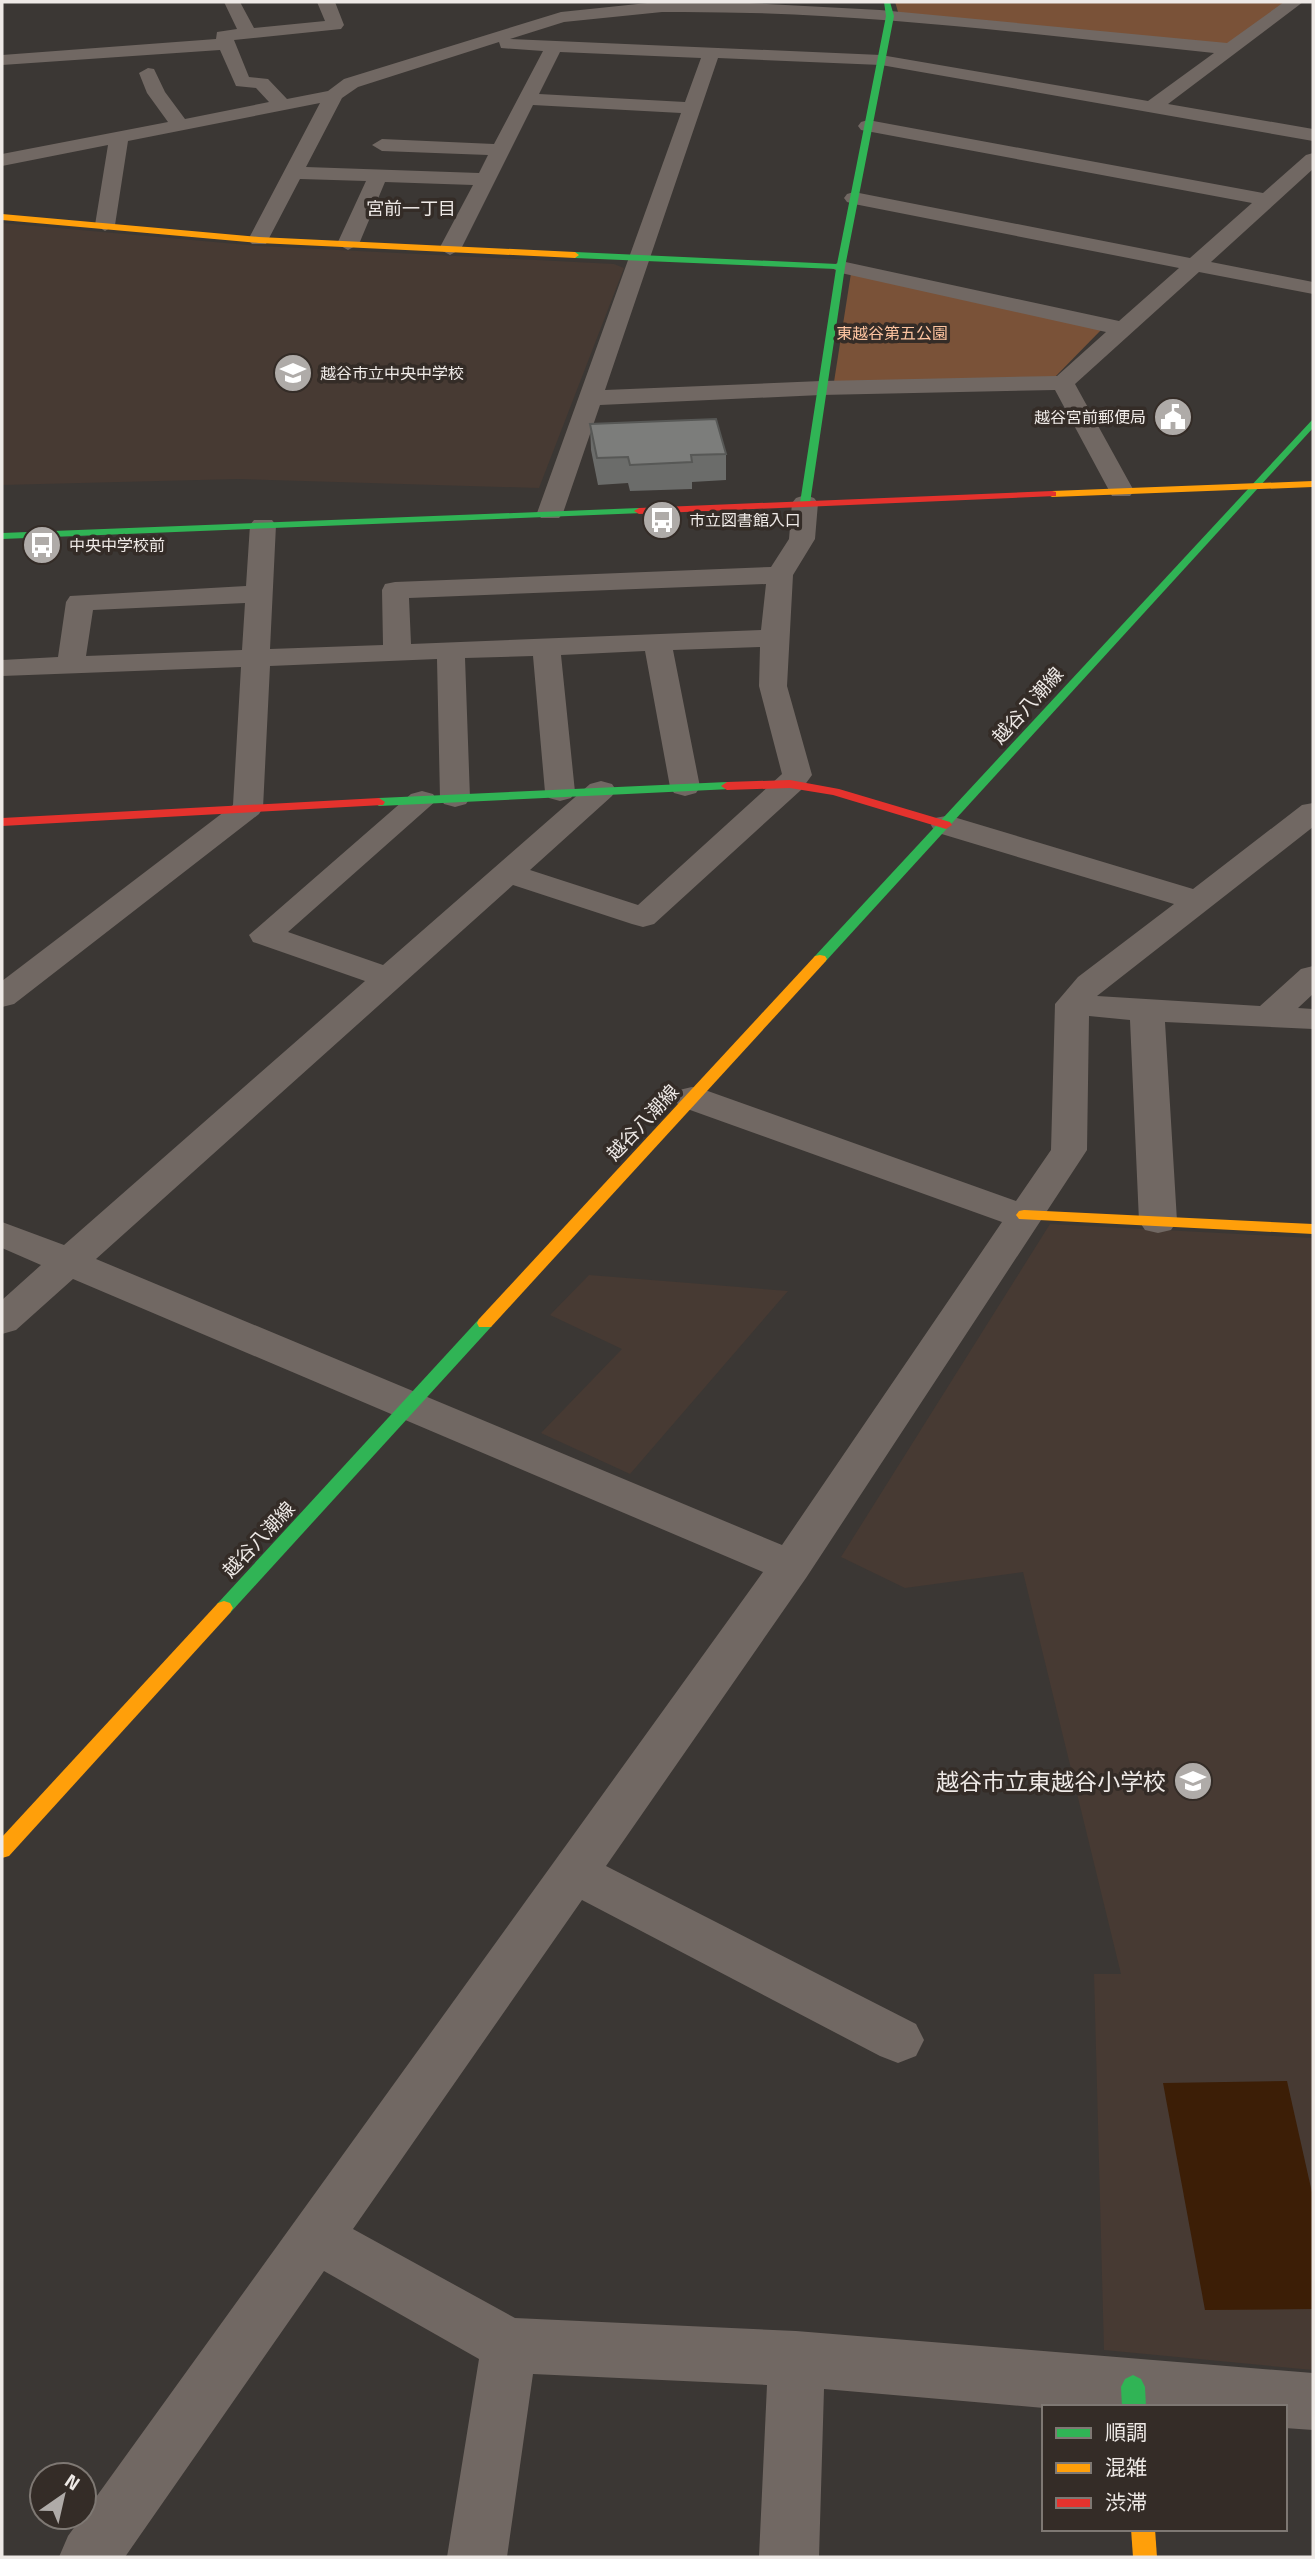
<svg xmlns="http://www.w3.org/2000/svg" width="1315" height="2559" viewBox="0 0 1315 2559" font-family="'Titillium Web','Noto Sans JP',sans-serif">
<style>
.built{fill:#473a33}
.green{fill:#7a5238}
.water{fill:#3c1e06}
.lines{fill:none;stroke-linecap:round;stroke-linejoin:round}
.street{fill:#716863;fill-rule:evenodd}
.fast{fill:#30b455;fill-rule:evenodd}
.slow{fill:#ff9f0a;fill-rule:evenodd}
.jam{fill:#e5322d;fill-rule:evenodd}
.wall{fill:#6b6c6a}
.building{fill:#7c7d7b;stroke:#575856;stroke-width:2}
.labels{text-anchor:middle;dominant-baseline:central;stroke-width:7;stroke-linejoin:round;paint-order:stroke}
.far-park-label{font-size:16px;fill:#fdc4a0;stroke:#342c27}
.far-poi-label{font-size:16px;fill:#eee9e6;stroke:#342c27;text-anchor:start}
.far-neighbourhood-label{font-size:18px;fill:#eee9e6;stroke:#342c27}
.street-label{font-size:19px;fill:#eee9e6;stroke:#342c27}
.near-poi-label{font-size:23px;fill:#eee9e6;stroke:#342c27;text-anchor:end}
</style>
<rect width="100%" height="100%" fill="#3b3734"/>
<g class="built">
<path d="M2,223l258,23 354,18 10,4 -85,220 -301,-9 -236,6z"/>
<path d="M1050,1224l263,14v1132l-209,-20 -10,-376h27l-98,-402 -118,16 -64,-31z"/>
<path d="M589,1275l199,16 -158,183 -89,-41 81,-84 -72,-34z"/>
</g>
<g class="green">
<path d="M895,2h391l-59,45 -328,-32z"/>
<path d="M851,273l251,56 -48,49 -220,4z"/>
</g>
<path class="water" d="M1287,2081l26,116v112l-108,1 -42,-227z"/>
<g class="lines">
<g class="street">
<path d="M224,2h16l14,26 71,-7 -8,-19h18l9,23 -3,4 -107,11 15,37 19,2 19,20 41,-8 16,-12 217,-67 96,-10h72l151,8 347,33 57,-41h19l-135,102 145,25v12l-432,-76 -163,-7 -113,332 216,-9 236,-5 49,-44 -265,-59 -11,-6 11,-6 278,60 60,-53 -325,-64 -7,-2 -3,-4 3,-4 7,-2 336,66 62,-55 -391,-73 -3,-4 3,-4 7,-2 395,73 43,-38 7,-2v16l-102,93 102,20v12l-114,-22 -124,112 59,107 -4,5h-18l-57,-106 -234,5 -221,10 -37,108 -4,5h-18l-4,-5 144,-400 -148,-8 -72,144 -11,6 -11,-6 34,-64 -88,-3 -26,62 -11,6 -11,-6 29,-63 -66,-2 -34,65h-14l-4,-4 72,-137 -192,38 -13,84 -10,6 -10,-6 13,-80 -106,21v-12l166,-32 -21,-29 -8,-20 9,-5 6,1 11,23 20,27 84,-17 -13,-14 -20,-2 -16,-36 -218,15v-10l214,-16 1,-7 20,-3zM662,12c184,-2 369,22 552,41l-66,48 -267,-46 -371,-16 54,-17zM499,42l2,6 42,3 -49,93 -112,-5 -10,6 10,6 106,4 -9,18 -173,-6 36,-69 16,-11zM560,52l141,6 -16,44 -146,-8z"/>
<path d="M805,495l9,3 4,5 -3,36 -22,36 -6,111 25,89 -11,15 -147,134 -11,3 -11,-3 -119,-39 -417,374 686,286 220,-323 -323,-116 -5,-8 5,-8 13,-3 13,3 311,111 35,-51 4,-146 23,-27 96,-73 -239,-72 -4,-7 4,-7 11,-2 11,2 236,71 109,-84 11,-2v24l-216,169 163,10 41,-37 12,-3v28l-15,14 15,1v20l-148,-7 12,199 -6,9 -13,3 -13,-3 -6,-9 -9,-201 -41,-4 -2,134 -281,428 -200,288 310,158 8,16 -8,16 -18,7 -18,-7 -298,-156 -229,329 162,89 281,13 517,42v57l-28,-2v-21l-241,1 -220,-19 -5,168h-60l8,-172 -234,-11 -26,183h-60l32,-198 -155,-88 -199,286h-66l9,-21 695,-964 -690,-293 -57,51 -14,4v-34l39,-35 -39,-17v-26l62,23 301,-264 -112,-39 -4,-7 162,-141 11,-3 11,3 4,6 -149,132 95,33 207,-181 11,-3 11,3 4,6 -4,6 -82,74 108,35 144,-131 -23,-88 1,-39 -87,3 27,137 -4,6 -11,3 -11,-3 -4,-6 -25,-136 -84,4 14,137 -4,6 -11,3 -11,-3 -4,-6 -12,-136 -68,2 5,140 -4,6 -11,3 -11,-3 -4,-6 -3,-139 -167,7 -7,142 -4,6 -245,190 -12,3v-26l231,-176 8,-138 -239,9v-16l56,-3 8,-55 4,-6 176,-10 4,-61 4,-5h18l4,5 -6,124 113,-4 -1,-55 3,-6 10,-2 376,-15 18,-28 3,-36 4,-5zM766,584l-5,46 -350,14 -2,-46zM245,603l-3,47 -156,6 7,-46z"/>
</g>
<g class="fast">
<path d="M884,2h6l4,14 -49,251 -35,236 -5,3 -5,-3 36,-234 -261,-11 -4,-3 4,-3 262,12 49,-248z"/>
<path d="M1313,419v9l-488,534h-10l-2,-3 2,-3z"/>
<path d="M639,508l4,1v4l-641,26v-6z"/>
<path d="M727,782l4,1v6l-352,17 -6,-4 6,-4z"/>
<path d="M485,1318l8,5 -2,4 -261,286 -6,2 -6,-2 -3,-5 3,-5 261,-284z"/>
<path d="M1133,2375l8,4 4,8 1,20h-24l-1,-20 4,-8z"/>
</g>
<g class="slow">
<path d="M2,214l257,23 316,15 4,3 -4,3 -316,-15 -257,-23z"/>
<path d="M1313,481v6l-261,10 -5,-3 5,-3z"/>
<path d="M820,955l5,1 2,3 -2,3 -334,365h-12l-2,-4 2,-4 336,-363z"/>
<path d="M1024,1210l289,14v10l-294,-15 -3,-4 3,-4z"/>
<path d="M224,1601l6,2 3,5 -3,5 -221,243 -7,2v-21l216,-234z"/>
<path d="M1131,2529h24l2,28h-24z"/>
</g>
<g class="jam">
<path d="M1052,491l4,1v4l-417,18 -5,-3 5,-3z"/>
<path d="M790,780l49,9 111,33 2,3 -6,4 -113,-34 -43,-7 -63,2 -6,-4 6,-4z"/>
<path d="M379,798l6,4 -2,3 -381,21v-8z"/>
</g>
</g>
<path class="wall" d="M590,424l136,30v26l-34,2v7l-62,2 -2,-8 -30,2 -7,-35z"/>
<path class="building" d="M716,419l10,35 -35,1 1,7 -62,3 -2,-8 -31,1 -7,-34z"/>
<defs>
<symbol id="school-disc" viewBox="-11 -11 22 22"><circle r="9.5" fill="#afaba8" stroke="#342c27"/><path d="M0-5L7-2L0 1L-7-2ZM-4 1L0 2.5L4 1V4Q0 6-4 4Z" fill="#fff"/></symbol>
<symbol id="civic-disc" viewBox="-11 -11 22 22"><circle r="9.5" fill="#afaba8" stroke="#342c27"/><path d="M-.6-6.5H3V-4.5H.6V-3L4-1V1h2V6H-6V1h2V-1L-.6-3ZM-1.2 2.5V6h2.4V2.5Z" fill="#fff"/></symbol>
<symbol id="bus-disc" viewBox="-11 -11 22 22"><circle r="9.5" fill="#afaba8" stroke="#342c27"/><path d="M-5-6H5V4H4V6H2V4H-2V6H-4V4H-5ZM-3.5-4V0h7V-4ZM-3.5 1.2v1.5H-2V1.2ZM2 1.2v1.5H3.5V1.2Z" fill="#fff"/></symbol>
</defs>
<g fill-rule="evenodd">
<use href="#school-disc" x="271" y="351" width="44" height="44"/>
<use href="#civic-disc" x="1151" y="395" width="44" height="44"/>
<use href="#bus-disc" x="640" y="498" width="44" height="44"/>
<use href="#bus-disc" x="20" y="523" width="44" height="44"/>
<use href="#school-disc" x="1171" y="1759" width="44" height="44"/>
</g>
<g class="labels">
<g class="far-park-label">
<text x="892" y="333">東越谷第五公園</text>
</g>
<g class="far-poi-label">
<text x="320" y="373">越谷市立中央中学校</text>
<text x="1146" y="417" text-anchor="end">越谷宮前郵便局</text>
<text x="689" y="520">市立図書館入口</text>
<text x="69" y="545">中央中学校前</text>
</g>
<g class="far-neighbourhood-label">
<text x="411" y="208">宮前一丁目</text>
</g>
<g class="street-label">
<text transform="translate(1027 705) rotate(-48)">越谷八潮線</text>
<text transform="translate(642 1122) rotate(-47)">越谷八潮線</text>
<text transform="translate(258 1539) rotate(-47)">越谷八潮線</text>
</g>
<g class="near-poi-label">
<text x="1166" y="1781">越谷市立東越谷小学校</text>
</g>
</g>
<rect width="1315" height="2559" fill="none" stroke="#eee9e6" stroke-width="7"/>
<rect x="1042" y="2405" width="245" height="126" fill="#342c27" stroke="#7e7873" stroke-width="2"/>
<rect x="1056" y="2428" width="35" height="10" fill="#30b455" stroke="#7e7873" stroke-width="2"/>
<text x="1105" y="2440" font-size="21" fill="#eee9e6">順調</text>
<rect x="1056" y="2463" width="35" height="10" fill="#ff9f0a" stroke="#7e7873" stroke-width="2"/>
<text x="1105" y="2475" font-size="21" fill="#eee9e6">混雑</text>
<rect x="1056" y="2498" width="35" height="10" fill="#e5322d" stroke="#7e7873" stroke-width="2"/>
<text x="1105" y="2510" font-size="21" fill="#eee9e6">渋滞</text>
<g transform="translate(63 2496) rotate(34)"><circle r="33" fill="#342c27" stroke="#7e7873" stroke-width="2"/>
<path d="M0-5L12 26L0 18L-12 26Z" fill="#afaba8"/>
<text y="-10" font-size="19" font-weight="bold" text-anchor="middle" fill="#eee9e6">N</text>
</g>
</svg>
